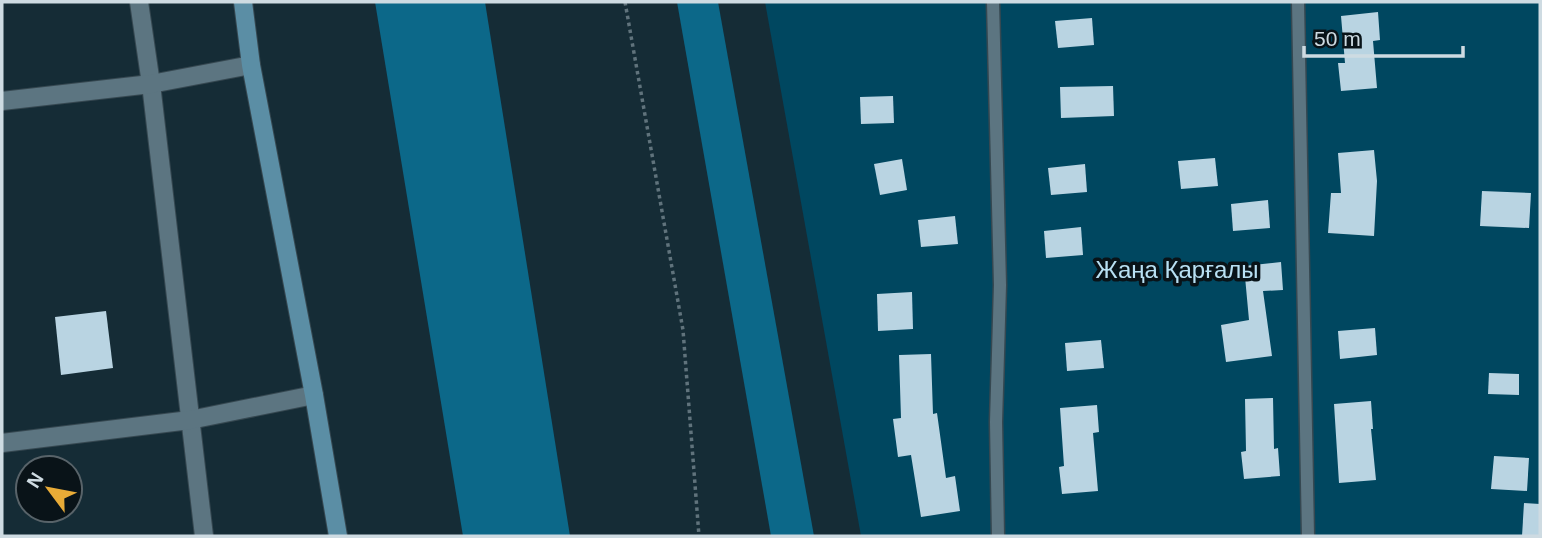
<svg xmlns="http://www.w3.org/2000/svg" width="1542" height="538" viewBox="0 0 1542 538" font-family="Arial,sans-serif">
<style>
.green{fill:#004760}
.forest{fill:#0c6889}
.building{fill:#b9d4e2}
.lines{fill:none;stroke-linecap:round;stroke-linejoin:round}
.lane-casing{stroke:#364851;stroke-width:15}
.street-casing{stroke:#364851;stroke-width:20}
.secondary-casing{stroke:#364851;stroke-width:20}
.path{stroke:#60737c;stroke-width:3.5;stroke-dasharray:3.5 3.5;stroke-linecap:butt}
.lane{stroke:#5c7581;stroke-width:12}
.street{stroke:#5c7581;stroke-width:18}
.secondary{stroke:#5b8ea5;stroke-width:18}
.labels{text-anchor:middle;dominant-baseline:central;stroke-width:7;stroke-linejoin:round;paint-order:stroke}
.park-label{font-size:24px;fill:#b8e0f3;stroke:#091318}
</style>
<rect width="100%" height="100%" fill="#152c36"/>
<path class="green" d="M765,2h775v534h-679z"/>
<g class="forest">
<path d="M375,2h110l85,534h-107z"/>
<path d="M677,2h41l96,534h-43z"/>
</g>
<g class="building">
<path d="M1378,12l2,28 -7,1 4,47 -36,3 -3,-28h7l-4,-47z"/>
<path d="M1092,18l2,27 -36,3 -3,-27z"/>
<path d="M1113,86l1,30 -53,2 -1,-31z"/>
<path d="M893,96l1,27 -33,1 -1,-27z"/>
<path d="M1374,150l3,31 -3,55 -46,-3 3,-40h10l-3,-40z"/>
<path d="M1215,158l3,28 -37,3 -3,-28z"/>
<path d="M902,159l5,31 -27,5 -6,-31z"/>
<path d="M1085,164l2,28 -36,3 -3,-27z"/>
<path d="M1482,191l49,2 -2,35 -49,-2z"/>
<path d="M1268,200l2,28 -37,3 -2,-27z"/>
<path d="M955,216l3,28 -37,3 -3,-27z"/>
<path d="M1081,227l2,28 -37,3 -2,-27z"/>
<path d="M1281,262l2,28 -20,1 9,65 -46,6 -5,-37 28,-5 -5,-54z"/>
<path d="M912,292l1,37 -35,2 -1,-37z"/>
<path d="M106,311l7,57 -52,7 -6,-58z"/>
<path d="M1375,328l2,27 -37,4 -2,-28z"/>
<path d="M1101,340l3,28 -37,3 -2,-28z"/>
<path d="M931,354l2,60 4,-1 9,65 9,-2 5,35 -39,6 -10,-62 -13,2 -5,-38 8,-1 -2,-63z"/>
<path d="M1489,373l30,1v21l-31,-1z"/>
<path d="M1273,398l1,51 4,-1 2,28 -36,3 -3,-27 5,-1 -1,-52z"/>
<path d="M1371,401l2,28h-2l5,51 -37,3 -5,-79z"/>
<path d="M1097,405l2,27 -6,1 5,58 -36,3 -3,-27 5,-1 -4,-58z"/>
<path d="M1494,456l35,2 -2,33 -36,-2z"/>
<path d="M1524,503l16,1v32h-18z"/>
</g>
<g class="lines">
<defs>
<g id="lane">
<path d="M993,2l7,283 -4,137 2,114"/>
<path d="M1298,2l10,534"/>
</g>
<g id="street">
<path d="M139,2l12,82 53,452"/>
<path d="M2,101l149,-17 100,-19"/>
<path d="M2,443l188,-23 124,-25"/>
</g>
<path id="secondary" d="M243,2l8,63 63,330 24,141"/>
</defs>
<use href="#lane" class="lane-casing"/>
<use href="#street" class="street-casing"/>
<use href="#secondary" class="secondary-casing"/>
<path class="path" d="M625,2l58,328 16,206"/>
<use href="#lane" class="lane"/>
<use href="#street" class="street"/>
<use href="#secondary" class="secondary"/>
</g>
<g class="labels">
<g class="park-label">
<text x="1177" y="269">Жаңа Қарғалы</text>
</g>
</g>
<rect width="1542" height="538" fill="none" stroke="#cedbe2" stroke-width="7"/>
<g transform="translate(49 489) rotate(302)"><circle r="33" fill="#091318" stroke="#586369" stroke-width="2"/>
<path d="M0-5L12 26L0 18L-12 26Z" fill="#e8ab37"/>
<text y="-10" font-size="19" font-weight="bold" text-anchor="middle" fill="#cedbe2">N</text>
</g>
<path d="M1304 46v10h159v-10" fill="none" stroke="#cedbe2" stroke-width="3.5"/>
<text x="1314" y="46" font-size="21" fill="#cedbe2" stroke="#091318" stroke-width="5" paint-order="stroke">50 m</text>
</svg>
